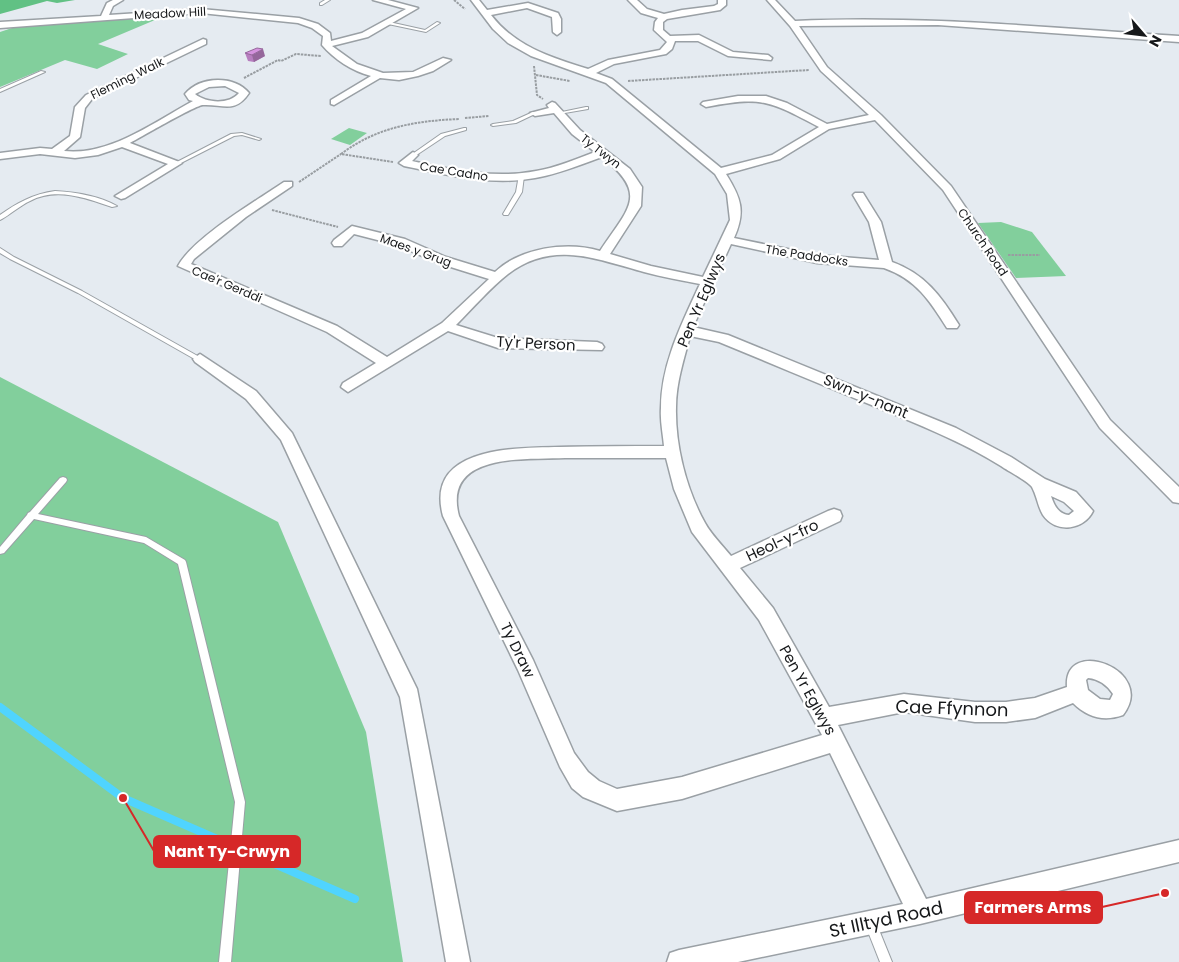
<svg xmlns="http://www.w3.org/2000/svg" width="1179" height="962" viewBox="0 0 1179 962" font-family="Poppins,sans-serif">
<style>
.green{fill:#82cf9c}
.forest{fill:#61c184}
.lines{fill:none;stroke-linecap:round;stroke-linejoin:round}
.stream{stroke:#50d4fe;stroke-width:8}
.lane-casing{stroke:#9aa0a5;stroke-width:2}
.street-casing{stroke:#9aa0a5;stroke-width:3}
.path{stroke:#989da1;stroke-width:2;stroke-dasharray:2.5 1;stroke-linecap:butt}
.lane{fill:#fff;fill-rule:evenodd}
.street{fill:#fff;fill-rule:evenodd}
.wall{fill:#b77ebf}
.shaded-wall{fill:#95679b}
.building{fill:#d593de;stroke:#95679b}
.labels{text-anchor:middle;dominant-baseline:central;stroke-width:4.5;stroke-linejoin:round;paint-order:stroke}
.far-street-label{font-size:12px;fill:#16181a;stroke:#fff}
.street-label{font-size:15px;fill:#16181a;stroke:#fff}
.near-street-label{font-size:18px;fill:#16181a;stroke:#fff}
.leader{fill:none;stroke:#d62828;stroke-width:2}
.callout-dot{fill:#d62828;stroke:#fff;stroke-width:2}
.callout{fill:#d62828;stroke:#d62828;stroke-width:2}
.callout-label{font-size:16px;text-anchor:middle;font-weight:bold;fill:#fff}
</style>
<rect width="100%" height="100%" fill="#e5ebf1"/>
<g class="green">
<path d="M174,12l-76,32 30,10 -31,15 -32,-9 -65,27v-55l30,-10z"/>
<path d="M349,128l18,5 -17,12 -19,-6z"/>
<path d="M1001,222l31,10 34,44 -50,2 -38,-55z"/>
<path d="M0,377l278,145 88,210 37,230h-403z"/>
</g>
<path class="forest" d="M0,0h75l-18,3 -10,-2 -47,13z"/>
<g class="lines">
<path class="stream" d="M0,707l123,91 232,101"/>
<defs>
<g id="lane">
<path d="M325,0h5l-8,5h-2v-2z"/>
<path d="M389,22l36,8 12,-8 3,1 -14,9 -38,-8z"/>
<path d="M41,71l4,1 -45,20v-3z"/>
<path d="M586,107h2v2l-29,5 -2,-1z"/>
<path d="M533,112l4,1 -21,10 -23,3 -2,-1 2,-1 20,-3z"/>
<path d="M464,128h2v2l-21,6 -30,20 -4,-1 30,-21z"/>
<path d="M242,133l19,6 -2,1 -17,-5 -8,1 -55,28 -4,-1 56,-29z"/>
<path d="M519,175l5,1 -2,16 -14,23h-4l-1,-1 13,-22z"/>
<path d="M55,191c20,1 44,5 62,15l-5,1c-27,-9 -55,-20 -82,-6 -11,5 -20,14 -30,19v-5c17,-12 33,-21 55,-24z"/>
<path d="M0,248l14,9 68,34 121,68 -1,2h-4l-120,-68 -68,-34 -10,-6z"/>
<path d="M63,477l3,1 1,2 -1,2 -28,32 108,23 39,23 1,2 59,240 -14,160h-12l16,-160 -57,-238 -34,-21 -110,-24 -30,34 -4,1v-7l27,-32 1,-2 2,-1 30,-34z"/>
<path d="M871,918l4,2 17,42h-12l-15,-38 2,-4z"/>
</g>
<g id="street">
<path d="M113,0h10l-10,6 -4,9 92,-6 98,9 19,6 12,9 1,8 31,-8 44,-24 -33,-9h15l30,8 -50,29 -36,9 25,18 26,9 30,-1 30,-14 8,2 -18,11 -15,5 -19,4 -19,-2 -46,27 -3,-1v-4l40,-24c-19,-5 -37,-17 -49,-31l1,-9 -11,-8 -14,-5 -97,-10 -201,15v-6l101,-6 6,-13z"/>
<path d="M471,0h8l8,10 41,-7 30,10 3,6v13l-4,3 -4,-3 -1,-15 -25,-9 -36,7c25,32 59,42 97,54l20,-9 52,-10 7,-8 -13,-12 1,-8 3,-4 -17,-5 -13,-13h9l10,9 17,5 18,-4 32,-4 4,-2v-4h8v5l-6,5 -53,9 -4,3v8l7,6 29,-1 34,17 35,3 4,3 -1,2 -43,-4 -30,-15h-23l-3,8 -6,5 -52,10 -18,9 16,6 109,89 51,-13 47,-28c-50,-26 -57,-31 -113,-20l-5,-3 2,-2 35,-6h28l21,7 40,21 42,-9 -48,-44 -31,-45 -23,-26h8l20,21c129,-6 256,7 384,15v6l-241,-17 -139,1 28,41 54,48 70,71 159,234 69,67v16l-6,-1 -73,-74 -157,-238 -68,-70 -46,9 -49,30 -54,15c15,24 20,37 8,64l83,17 62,5 -10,-38 -16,-27 2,-2h8l18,29 11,40c33,12 49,34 67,63l-2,3h-10c-17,-27 -31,-49 -63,-60l-67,-5 -86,-19 -38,83 35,8 228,93 55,29 34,22 31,13 17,19c-9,19 -37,23 -50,4 -5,-8 -6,-19 -11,-28 -4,-6 -24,-16 -31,-21 -40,-25 -84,-42 -127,-60 -52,-21 -103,-43 -155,-64l-29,-6c-6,23 -14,47 -14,71 -1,38 10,82 29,116 6,11 17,22 26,33l97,-45 6,-2 6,2 2,5 -2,5 -100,47 33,40 56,99 75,-13 71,8h31l29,-4 32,-11c-4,-52 91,-17 56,28 -19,7 -36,2 -50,-12l-38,15 -29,4h-31l-71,-10 -66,13 88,174 253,-59v22l-259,62 -182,38h-71l3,-9 9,-3 224,-46 -73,-151 -148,46 -65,12 -34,-14 -11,-9 -12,-21 -42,-97 -75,-154c-19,-70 73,-68 117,-69 34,-1 69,-1 104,-1 -1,-12 -4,-25 -3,-38 0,-44 21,-85 39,-124 -19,-4 -38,-7 -56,-12 -48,-13 -91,-32 -136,2 -18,14 -35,34 -52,51l42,13 99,4 5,2 2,3 -2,3 -104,-2 -50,-17 -100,61 -7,-5 2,-4 33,-20 -49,-31 -149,-66c15,-28 78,-65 106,-84h8v4l-46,31 -52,42 -3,5 146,62 50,31 55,-34 47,-44 -51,-16 -41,-18 -43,-11 -12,12h-8l-2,-3 2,-3 18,-14 53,13 41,18 49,15c25,-24 72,-31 105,-21 28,-43 50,-56 2,-94 -22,8 -44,17 -67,21 -44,8 -88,-3 -131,-12l-5,-3 14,-11 5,3 -6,6c40,9 83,18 124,10 20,-3 40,-12 59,-19l-23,-18 -18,-21 -19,3 -5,-3 19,-5 -2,-3 5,-3 3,1 25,27 50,39 12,18 -1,19 -31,48 41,12 52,11 27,-57 -3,-26 -12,-20 -109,-91 -75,-27 -23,-13 -15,-14zM565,458h101l8,31 18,43 67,88 63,115 -140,42 -65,12 -18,-8 -11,-9 -14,-19 -41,-93 -74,-144c-17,-64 67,-56 106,-58zM1051,496l13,6 10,9 -5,4c-11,-1 -15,-10 -18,-19zM1088,678c11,1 19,7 25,16l-3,6 -10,-1 -12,-9 -2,-10z"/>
<path d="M203,39l3,1v4l-114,55 -7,9 -5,29 -16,14c46,5 90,-29 129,-50l-4,-1 -4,-6c15,-18 49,-19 64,-1 -14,21 -26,11 -46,12 -7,0 -62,32 -73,38l52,20 -57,35 -4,1 -6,-3 53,-32 -46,-17 -24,8 -23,3 -35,-4 -40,5v-6l40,-5 12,1 18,-13 5,-29 11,-12zM225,86l14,7c-10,12 -33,10 -44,1l14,-7z"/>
<path d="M200,354l56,37 36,42 125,256 53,273h-24l-46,-265 -119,-257 -35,-41 -51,-37 -2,-3z"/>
</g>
</defs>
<use href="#lane" class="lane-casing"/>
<use href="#street" class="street-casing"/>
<g class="path">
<path d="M454,0l11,9"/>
<path d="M534,66l3,29 6,4"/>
<path d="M536,75l34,6"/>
<path d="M244,78l34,-18 3,1 15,-7 25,2"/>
<path d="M628,81l181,-11"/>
<path d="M465,118l24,-2"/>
<path d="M393,162l-52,-8c36,-27 74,-33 118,-35"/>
<path d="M299,182l42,-28"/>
<path d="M272,210l66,17"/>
<path d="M1008,255h32"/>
</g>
<use href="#lane" class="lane"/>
<use href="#street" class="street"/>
</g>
<path class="wall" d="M245,53l20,3 -11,6 -6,-1z"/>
<path class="shaded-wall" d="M263,49l2,7 -11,6 -2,-7z"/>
<path class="building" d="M257,48l6,1 -11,6 -7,-2z"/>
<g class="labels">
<g class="far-street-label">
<text transform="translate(170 13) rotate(-3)">Meadow Hill</text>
<text transform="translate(127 78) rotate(-26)">Fleming Walk</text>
<text transform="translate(601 151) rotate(38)">Ty Twyn</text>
<text transform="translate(454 171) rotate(9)">Cae Cadno</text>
<text transform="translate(983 242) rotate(56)">Church Road</text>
<text transform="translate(416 250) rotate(20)">Maes y Grug</text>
<text transform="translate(807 255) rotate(9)">The Paddocks</text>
<text transform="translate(227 284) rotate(23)">Cae'r Gerddi</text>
</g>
<g class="street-label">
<text transform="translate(701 300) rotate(-67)">Pen Yr Eglwys</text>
<text transform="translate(536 343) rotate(3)">Ty'r Person</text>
<text transform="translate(866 396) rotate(23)">Swn-y-nant</text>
<text transform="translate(782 540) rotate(-25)">Heol-y-fro</text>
<text transform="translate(518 650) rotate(64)">Ty Draw</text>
<text transform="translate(808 690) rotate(61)">Pen Yr Eglwys</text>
</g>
<g class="near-street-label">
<text transform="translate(952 708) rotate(2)">Cae Ffynnon</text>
<text transform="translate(886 919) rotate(-12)">St Illtyd Road</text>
</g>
</g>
<path class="leader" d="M123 798L154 851M1165 893L1102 907"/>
<g class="callout-dot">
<circle cx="123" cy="798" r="5"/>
<circle cx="1165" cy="893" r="5"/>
</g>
<g class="callout">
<rect x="154" y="836" width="146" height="31" rx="5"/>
<rect x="965" y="892" width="137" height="31" rx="5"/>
</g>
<g class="callout-label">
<text x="227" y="857">Nant Ty-Crwyn</text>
<text x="1033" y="913">Farmers Arms</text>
</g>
<g transform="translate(1144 35) rotate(118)" stroke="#ffffff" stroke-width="4" paint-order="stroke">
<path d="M0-4L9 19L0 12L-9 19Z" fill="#16181a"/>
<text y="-8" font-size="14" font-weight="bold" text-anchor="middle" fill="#16181a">N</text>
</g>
</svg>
